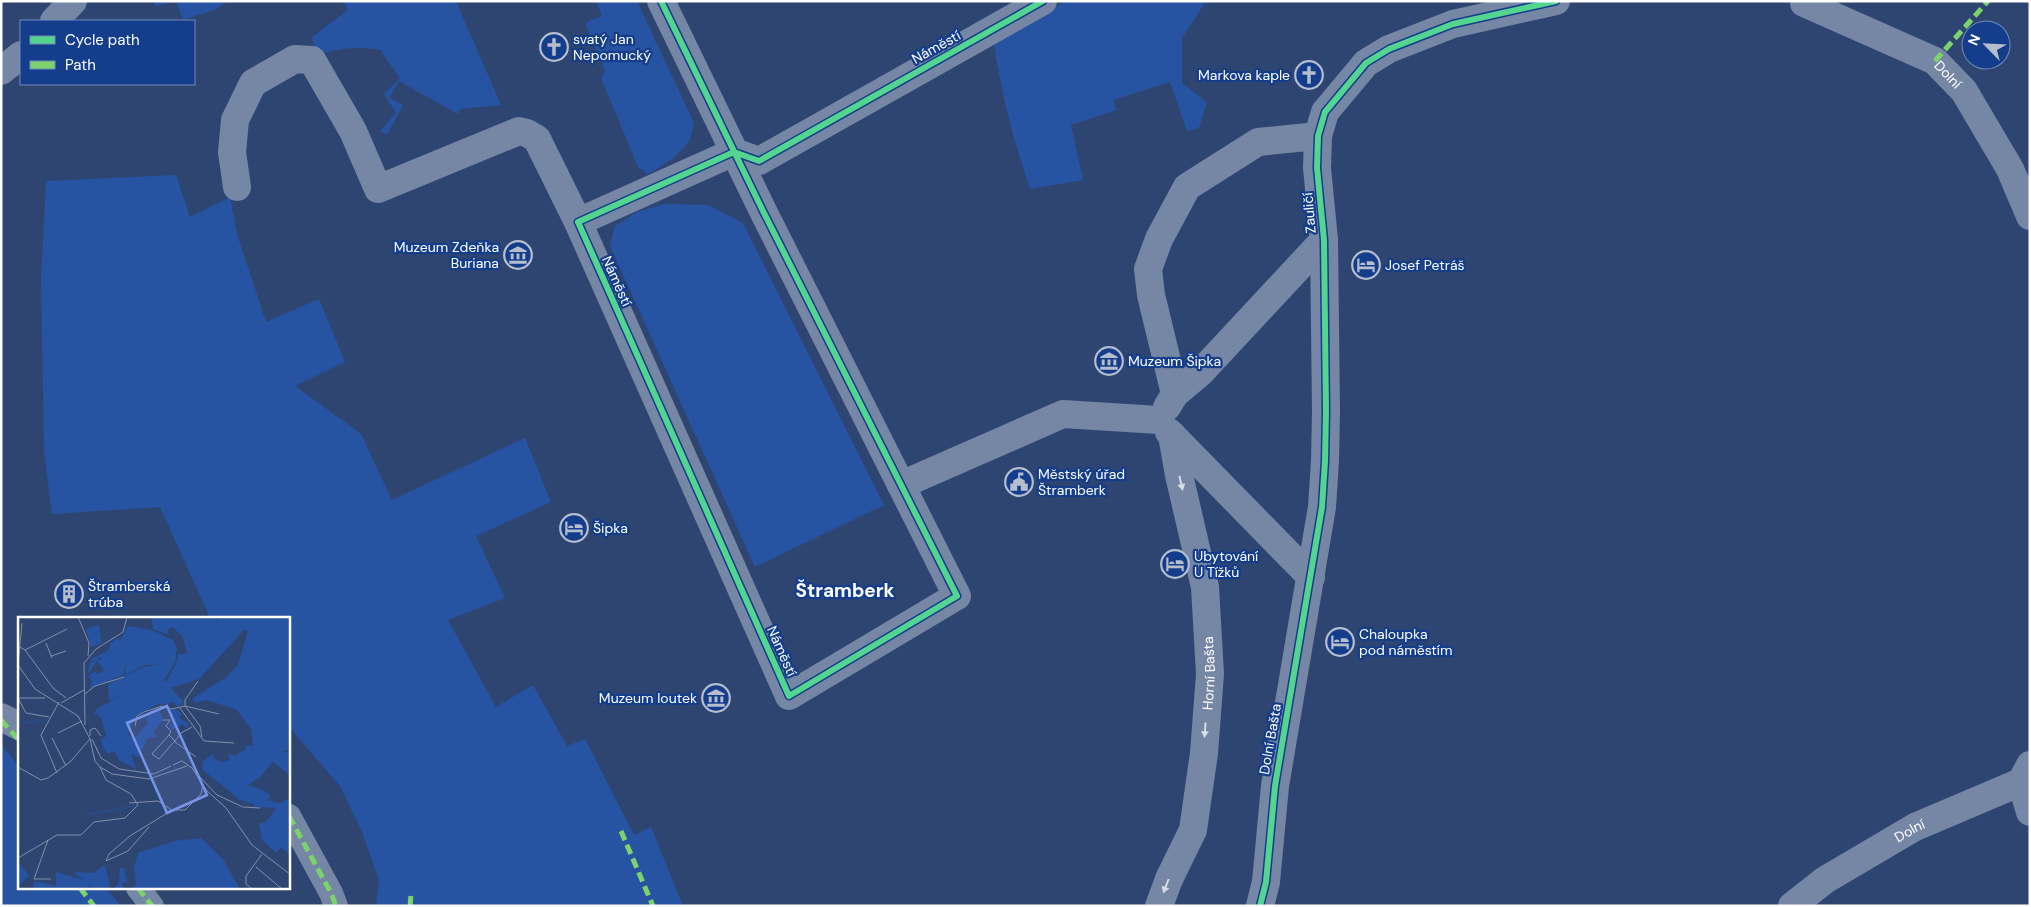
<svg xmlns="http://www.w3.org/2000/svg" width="2031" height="907" viewBox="0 0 2031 907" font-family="'DM Sans',sans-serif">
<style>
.green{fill:#2753a3}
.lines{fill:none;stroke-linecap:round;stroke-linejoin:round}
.pedestrian{stroke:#7686a5;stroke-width:24}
.minor{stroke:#7686a5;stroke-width:28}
.quiet{stroke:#7cd36c;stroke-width:5;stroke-dasharray:10 5;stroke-linecap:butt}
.cycleway-casing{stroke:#143d8c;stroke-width:9}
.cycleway{stroke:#53d58f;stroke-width:6}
.oneway{fill:#d6dbe4}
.labels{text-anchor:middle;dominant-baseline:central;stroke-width:4.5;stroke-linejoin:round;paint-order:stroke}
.poi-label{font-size:14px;fill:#fff;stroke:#143d8c;text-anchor:start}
.street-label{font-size:14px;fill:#fff;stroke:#143d8c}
.district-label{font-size:19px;font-weight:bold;fill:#fff;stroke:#143d8c}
.inset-river{fill:none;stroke:#2b4a83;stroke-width:2.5}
.inset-road{fill:none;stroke:#828faa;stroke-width:1}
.view{fill:#7795e8;fill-opacity:0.15;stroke:#7795e8;stroke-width:2.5}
.inset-edge{fill:none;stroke:#fff;stroke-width:2.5}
</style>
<rect width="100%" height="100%" fill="#2f4571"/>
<g class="green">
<path d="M155,1h74l-15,9 -31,10 -7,-18 -21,4z"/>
<path d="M343,1h113l45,104 -41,4 -2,5 -59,-33 -10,17 14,7 -16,30 -7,-4 16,-18 -12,-19 16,-16 -20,-28c-20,-4 -44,-2 -63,6l-5,-19 36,-27z"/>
<path d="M596,1h41l57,122c-1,5 -2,11 -4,16 -6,13 -29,29 -43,35l-9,-7 -37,-89 4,-7 -20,-48 17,-7z"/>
<path d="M1065,1h141l-24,37v45l25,19 -8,26 -12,3 -17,-49 -57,18 3,10 -45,15 12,55 -53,9c-16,-47 -28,-94 -36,-144z"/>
<path d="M176,175l14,42 40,-20 7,37 29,88 53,-23 26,63 -50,24 66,48 31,66 133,-62 26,64 -75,34 29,62 -57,22 48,87 37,-22 34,61 18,-7 49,96 17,-8 32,79h-307c0,-11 4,-20 2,-29l-16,-45 -22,-46 -51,-59v-109h-79l-50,-111 -108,7 -8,-63 -3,-172 5,-98z"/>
<path d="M665,204l43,1 35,18 141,282 -129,62 -145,-321 5,-20 22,-14z"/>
<path d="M1,745l18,21v122h87l15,18h-120z"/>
</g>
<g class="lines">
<g class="pedestrian">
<path d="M289,816l42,77 5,13"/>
<path d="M138,888l14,18"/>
</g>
<g class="minor">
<path d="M661,1l102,210 194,385 -168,100 -211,-474 156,-70 25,9 284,-160"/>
<path id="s1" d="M1804,1v2l131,58 29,30 46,78 20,47"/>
<path d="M54,21l19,-20"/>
<path d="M1,71l20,-16"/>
<path d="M237,187l-5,-35 3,-32 18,-37 42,-24 17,1 41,71 25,58 141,-58 8,2 10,6 41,83"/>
<path d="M1175,394l-24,-99 -3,-26 11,-30 28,-52 71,-45 60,-6"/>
<path d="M1167,407l8,-13 26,-22 123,-132"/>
<path d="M1169,432l142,145"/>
<path d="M901,485l162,-71 95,6"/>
<path d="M1,717l18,9"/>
<path d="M2021,782l9,30"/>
<path id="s2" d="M1159,906l10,-27 24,-49 11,-77 6,-79 -5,-87 -26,-112 -7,-40"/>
<path d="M1260,906l6,-24 9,-96 47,-279 3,-46 1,-50 -2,-171 -7,-72 1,-32 7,-24 41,-49 23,-14 64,-25 103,-23"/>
<path id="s3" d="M1792,906l33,-26 90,-53 106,-45 9,-17"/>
</g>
<g class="quiet">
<path d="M1935,61l53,-60"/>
<path d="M1,720l18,20"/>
<path d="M289,816l42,77 5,13"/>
<path d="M621,831l32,75"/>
<path d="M80,888l14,18"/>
<path d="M138,888l14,18"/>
<path d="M410,906l1,-11"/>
</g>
<defs>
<g id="cycleway">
<path d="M661,1l102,210 194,385 -168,100 -211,-474 156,-70 25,9 284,-160"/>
<path d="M1260,906l6,-24 9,-96 47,-279 3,-46 1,-50 -2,-171 -7,-72 1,-32 7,-24 41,-49 23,-14 64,-25 103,-23"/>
</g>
</defs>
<use href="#cycleway" class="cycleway-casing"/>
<use href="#cycleway" class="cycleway"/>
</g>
<defs><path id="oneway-solid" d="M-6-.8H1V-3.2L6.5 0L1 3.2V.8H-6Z" transform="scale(1.25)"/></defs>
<g class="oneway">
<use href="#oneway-solid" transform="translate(1181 483) rotate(77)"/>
<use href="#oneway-solid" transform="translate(1205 730) rotate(94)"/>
<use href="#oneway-solid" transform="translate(1166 886) rotate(111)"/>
</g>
<defs>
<symbol id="church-ring" viewBox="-11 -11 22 22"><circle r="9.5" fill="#143d8c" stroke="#b6becd" stroke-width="1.5"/><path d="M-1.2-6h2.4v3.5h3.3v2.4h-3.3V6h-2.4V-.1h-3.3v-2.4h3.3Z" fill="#b6becd"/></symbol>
<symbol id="museum-ring" viewBox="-11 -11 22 22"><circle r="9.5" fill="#143d8c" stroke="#b6becd" stroke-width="1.5"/><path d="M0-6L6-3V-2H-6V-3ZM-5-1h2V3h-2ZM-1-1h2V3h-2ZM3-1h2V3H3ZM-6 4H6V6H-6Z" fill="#b6becd"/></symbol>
<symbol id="hotel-ring" viewBox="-11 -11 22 22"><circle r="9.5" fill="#143d8c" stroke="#b6becd" stroke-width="1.5"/><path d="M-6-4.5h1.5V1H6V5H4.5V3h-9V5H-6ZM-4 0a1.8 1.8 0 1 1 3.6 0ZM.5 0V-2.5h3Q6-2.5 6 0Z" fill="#b6becd"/></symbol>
<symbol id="civic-ring" viewBox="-11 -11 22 22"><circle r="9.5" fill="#143d8c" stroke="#b6becd" stroke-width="1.5"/><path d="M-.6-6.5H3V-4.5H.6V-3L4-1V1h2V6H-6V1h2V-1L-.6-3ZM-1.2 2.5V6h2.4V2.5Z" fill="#b6becd"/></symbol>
<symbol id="building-ring" viewBox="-11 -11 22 22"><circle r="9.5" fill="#143d8c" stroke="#b6becd" stroke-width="1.5"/><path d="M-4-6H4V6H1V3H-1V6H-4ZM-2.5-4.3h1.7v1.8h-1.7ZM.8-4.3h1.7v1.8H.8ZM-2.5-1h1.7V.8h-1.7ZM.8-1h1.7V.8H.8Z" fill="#b6becd"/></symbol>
</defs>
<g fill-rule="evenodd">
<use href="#church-ring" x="538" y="31" width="32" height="32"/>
<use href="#church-ring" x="1293" y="59" width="32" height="32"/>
<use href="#museum-ring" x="502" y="239" width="32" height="32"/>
<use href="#hotel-ring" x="1350" y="249" width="32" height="32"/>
<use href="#museum-ring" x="1093" y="345" width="32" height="32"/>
<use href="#civic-ring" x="1003" y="466" width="32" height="32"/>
<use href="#hotel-ring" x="558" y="512" width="32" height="32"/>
<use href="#hotel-ring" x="1159" y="548" width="32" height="32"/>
<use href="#building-ring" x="53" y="578" width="32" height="32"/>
<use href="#hotel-ring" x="1324" y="626" width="32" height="32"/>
<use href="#museum-ring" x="700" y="682" width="32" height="32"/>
</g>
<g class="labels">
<g class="poi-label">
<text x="573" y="39">svatý Jan<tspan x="573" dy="16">Nepomucký</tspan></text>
<text x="1290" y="75" text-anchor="end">Markova kaple</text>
<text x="499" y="247" text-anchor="end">Muzeum Zdeňka<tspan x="499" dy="16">Buriana</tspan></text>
<text x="1385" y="265">Josef Petráš</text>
<text x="1128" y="361">Muzeum Šipka</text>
<text x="1038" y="474">Městský úřad<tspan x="1038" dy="16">Štramberk</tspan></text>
<text x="593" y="528">Šipka</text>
<text x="1194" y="556">Ubytování<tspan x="1194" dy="16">U Tížků</tspan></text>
<text x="88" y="586">Štramberská<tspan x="88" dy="16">trúba</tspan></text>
<text x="1359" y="634">Chaloupka<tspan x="1359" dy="16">pod náměstím</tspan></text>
<text x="697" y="698" text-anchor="end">Muzeum loutek</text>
</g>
<g class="street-label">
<text transform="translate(936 47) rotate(-29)">Náměstí</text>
<text stroke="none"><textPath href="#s1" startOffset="164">Dolní</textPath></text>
<text transform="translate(1309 213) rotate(-95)">Zauličí</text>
<text transform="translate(617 281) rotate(66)">Náměstí</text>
<text transform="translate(782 651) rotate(66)">Náměstí</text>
<text stroke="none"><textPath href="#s2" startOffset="241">Horní Bašta</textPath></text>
<text transform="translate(1270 739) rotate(-80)">Dolní Bašta</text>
<text stroke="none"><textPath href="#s3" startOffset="140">Dolní</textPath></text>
</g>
<g class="district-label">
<text x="845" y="590">Štramberk</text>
</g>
</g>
<g transform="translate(18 617)">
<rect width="272" height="272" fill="#2f4571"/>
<path d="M128,0h70l3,15 -2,-15h73v133l-9,2h9v23l-17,-13 -13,15 -12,8 15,5 7,5 -2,5 6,2 7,1 9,-5v57l-9,-8 -5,6 -14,-13 -3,-16 8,-3 9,-13 -22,-1v-3l-14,-4 -38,-31 1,-8 10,-7v4l8,4 8,-2 -1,-7 7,3 11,-7 -2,-4 9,1 -2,-17 -15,-20 -30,-9 -11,3 -3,-4 36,-23 10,-11 10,-34 -4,-1 -45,49 -28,9 -3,-3 16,17 -6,5 7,-1 -7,2 -4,-6 -12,3 -2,-2 -24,13 -8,17 5,7 15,-17 -3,-5 15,-7 3,9 -10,12 5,5 -10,1 -10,20 -7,-5 5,16 -17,-9 -5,-9 -6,3 -5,-6 -2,-8 5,-4 -4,-16 -4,-6h-5l5,-6 23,-12 -12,5 -1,-17 36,-17 18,-3 -18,1 -20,11 4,-19 -5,18 -33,13 2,-8 -5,-3 8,-6 3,3 6,-4 -7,-9 -10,14 3,-13 12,-3 -3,-3 -1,4 -8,1 1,-2 15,-7 4,-5 -1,-3 9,-6 2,3 8,-15 24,4 21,10 4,9 -2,14 -11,17 2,2 10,-18 2,-10h9l-4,-17 -10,-10 -6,3 3,5 -17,-6 -1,-10zM81,8l3,18 -11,4 -5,-18zM153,92h5l6,5 -3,3 10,7 -2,4 -5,-4 -10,6 -3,-5 6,-6 -5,-5zM183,221l22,21 17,30h-109l5,-4 -2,-18 4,-14 37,-12zM0,245l11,13 -11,12zM87,248l5,24h-16l-20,-17 19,1zM102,251h4l3,14 -5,1 2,6h-11l6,-6zM38,255l28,8 8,9h-59l1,-8 22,5z" fill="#2753a3"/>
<path class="inset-river" d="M0,106l27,-2M68,194l6,3 43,-8"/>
<path class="inset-road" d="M60,0l11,26 -1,13M4,6l-4,42 17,24 43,27 12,23 5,22 5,6 12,7 37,5 38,-13M28,26l6,15M2,30l5,3 28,38 13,10M7,33l42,-21M33,39l15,-5M67,77l10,-8 29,-9M0,81l8,15 23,4M0,81h27M43,86l23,-13M167,89l15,20 2,11M167,89l34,8M162,91l24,33 30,2M145,103h7l-4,6 5,5 -2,4M67,108l-1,-62 12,-14 27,-17 4,-15M117,109l2,-10 7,-4 18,-6 10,3 13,-3v-6l13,-19M174,110l-11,6 -6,8 -2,2 -14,16 -7,-5 17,-19 6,6v1l21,15M40,116l24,-12M72,119v-6l5,-2 6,8M34,121l14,28M74,122l9,19 18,11 35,5 17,-8M155,148l9,-4 10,7 15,23 19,17 26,37 39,30M0,150l23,13 7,-2 22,-16 20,-23M82,150l6,13 25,14 7,11M39,156l-16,-38 18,-33M180,158l19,20 26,12 17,1M111,186l29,-2 14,9h13l16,-16 2,-10M30,223l-14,39h17M0,241l39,-23h24l13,-13 31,-4 13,-13M88,244l3,-7 21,-18 42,-26M88,244l22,-10 21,-24M238,250l26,22M234,272l-6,-5v-8l16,-22"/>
<path class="view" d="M149,89l40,89 -40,18 -40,-90z"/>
<rect width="272" height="272" class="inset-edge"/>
</g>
<rect width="2031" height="907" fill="none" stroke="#ffffff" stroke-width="5"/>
<rect x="20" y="20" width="175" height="65" fill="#143d8c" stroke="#728bba"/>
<rect x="30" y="36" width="25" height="8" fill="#53d58f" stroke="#728bba"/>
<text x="65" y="45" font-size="15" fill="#ffffff">Cycle path</text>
<rect x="30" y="61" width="25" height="8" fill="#7cd36c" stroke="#728bba"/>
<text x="65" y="70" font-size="15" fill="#ffffff">Path</text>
<g transform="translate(1986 45) rotate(294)"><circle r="24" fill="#143d8c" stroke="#728bba"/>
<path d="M0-4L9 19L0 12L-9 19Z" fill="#b6becd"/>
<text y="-8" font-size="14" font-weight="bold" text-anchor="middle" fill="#ffffff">N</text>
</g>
</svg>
